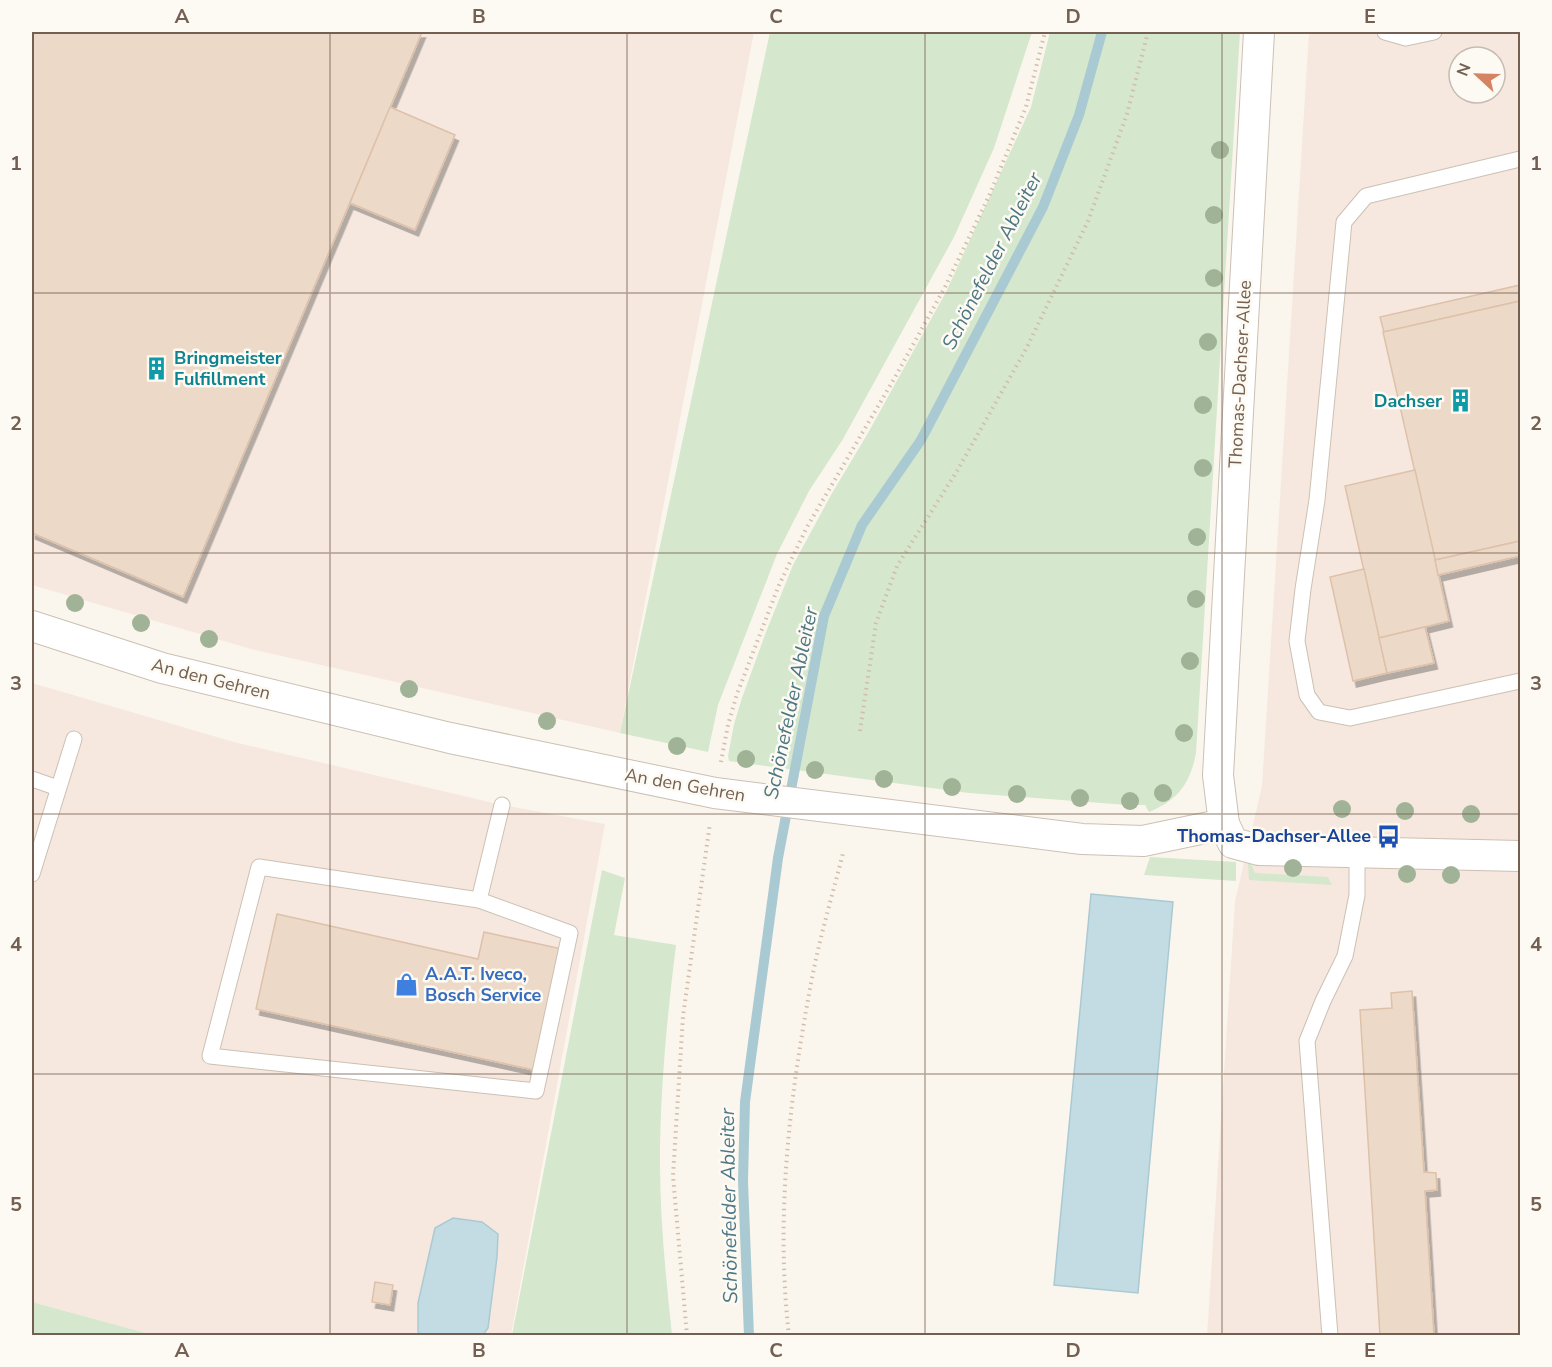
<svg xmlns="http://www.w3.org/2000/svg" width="1552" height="1367" viewBox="0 0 1552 1367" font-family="'Nunito Sans',sans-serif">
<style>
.commercial{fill:#f6e8df;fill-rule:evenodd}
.green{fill:#d5e7cc}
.water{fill:#c3dce3;stroke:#aacad3;stroke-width:1.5}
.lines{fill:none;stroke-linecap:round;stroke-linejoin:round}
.stream{stroke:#aacad3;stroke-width:10}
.building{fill:#edd9c7;stroke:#dec1aa;stroke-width:1.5;filter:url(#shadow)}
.service-casing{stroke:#ccc0b3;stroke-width:17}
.minor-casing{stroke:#ccc0b3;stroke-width:32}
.path{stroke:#d2bdaa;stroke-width:4;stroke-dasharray:1.5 4.5;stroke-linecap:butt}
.service{stroke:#fff;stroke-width:15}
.minor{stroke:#fff;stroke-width:30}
.tree{fill:#a1b396}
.grid{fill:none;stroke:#746052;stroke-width:1.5;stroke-opacity:0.55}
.labels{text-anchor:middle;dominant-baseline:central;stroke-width:5;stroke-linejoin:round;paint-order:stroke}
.culture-label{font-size:18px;font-weight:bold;fill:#0d838f;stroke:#fdfaf3;text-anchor:start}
.street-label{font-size:18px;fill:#746052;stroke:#fdfaf3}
.transit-label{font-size:18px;font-weight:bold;fill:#164399;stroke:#fdfaf3;text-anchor:end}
.shop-label{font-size:18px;font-weight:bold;fill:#366cbe;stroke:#fdfaf3;text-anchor:start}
.water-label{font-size:20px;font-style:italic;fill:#4d7784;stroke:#fdfaf3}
.neatline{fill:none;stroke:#746052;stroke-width:2}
.grid-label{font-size:20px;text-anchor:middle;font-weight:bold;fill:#746052}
</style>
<defs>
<filter id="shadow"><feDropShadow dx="3.5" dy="6" stdDeviation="0" flood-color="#0004"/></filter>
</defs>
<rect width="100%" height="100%" fill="#fbf6ed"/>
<g class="commercial">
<path d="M32,32h722l-134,701 -369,-84 -219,-64z"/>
<path d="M1309,32h211v1303l-313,1 28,-435 27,-115zM1459,57h36v36h-36z"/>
<path d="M32,683l202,59 268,63 103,19 -94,511h-358l-121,-33z"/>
</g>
<g class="green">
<path d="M770,32h262l-38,116 -40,89 -111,202 -34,52 -32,63 -59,151 -10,47 -88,-19z"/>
<path d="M1050,32h190l-44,721c-6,31 -18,47 -47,59l-4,-7h-18l-158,-12 -240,-32 -1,-5 6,-32 8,-26 24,-66 27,-67 38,-70 37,-62 78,-141 85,-185z"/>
<path d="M1150,857l86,5v19l-92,-6z"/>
<path d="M1250,862l5,11 73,4 4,8 -83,-5 -1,-17z"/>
<path d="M602,870l23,8 -11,57 62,10c-9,72 -16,146 -16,218 0,57 6,115 12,172h-160z"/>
<path d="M32,1302l121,33h-121z"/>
</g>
<g class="water">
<path d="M1091,894l82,8 -35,391 -84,-8z"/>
<path d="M453,1218l29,4 16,12 -1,23 -9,71 -5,7h-62l-3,-3v-29l17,-75z"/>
</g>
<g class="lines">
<path class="stream" d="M749,1336l-6,-155 2,-79 33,-244 46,-242 38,-91 59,-85 122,-233 36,-92 23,-83"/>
</g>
<g class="building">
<path d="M32,32h390l-239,565 -151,-64z"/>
<path d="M390,107l65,28 -40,95 -65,-27z"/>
<path d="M1520,285v16l-136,31 -4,-15z"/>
<path d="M1520,301v240l-85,19 -52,-228z"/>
<path d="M1415,470l34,151 -70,17 -34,-152z"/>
<path d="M1520,541v15l-82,19 -3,-15z"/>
<path d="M1364,569l23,104 -34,8 -23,-104z"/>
<path d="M1425,627l9,36 -47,10 -8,-35z"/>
<path d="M277,914l201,45 6,-27 78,17 -28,121 -278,-61z"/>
<path d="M1412,991l12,181 12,1 1,17 -12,1 9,145h-54l-20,-326 32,-2 -1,-15z"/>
<path d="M375,1282l18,3 -3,20 -18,-3z"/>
</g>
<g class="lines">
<defs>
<g id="service">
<path d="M1385,32l21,6 28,-6"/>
<path d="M1520,159l-154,37 -22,26 -27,278 -14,89 -6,52 10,54 12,17 31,6 170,-37"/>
<path d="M32,779l26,9"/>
<path d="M259,867l220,33 91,33 -34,158 -326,-35z"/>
<path d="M32,874l42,-135"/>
<path d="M479,900l23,-95"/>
<path d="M1330,1336l-23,-295 16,-40 22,-45 12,-61v-42"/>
</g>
<g id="minor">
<path d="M1259,32l-41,743 6,49 9,19 26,7 261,6"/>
<path d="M32,626l130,42 288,70 265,55 367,46 61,2 81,-17"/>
</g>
</defs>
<use href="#service" class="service-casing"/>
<use href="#minor" class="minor-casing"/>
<g class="path">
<path d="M860,731l16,-108 21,-57 60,-95 69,-122 62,-128 39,-107 21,-82"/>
<path d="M721,762l7,-37 9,-31 42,-109 28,-58 87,-148 51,-92 44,-91 37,-89 19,-75"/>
<path d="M687,1336l-14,-160 10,-160 27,-193"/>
<path d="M789,1336c-14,-122 1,-244 24,-363 8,-40 20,-80 30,-120"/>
</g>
<use href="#service" class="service"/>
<use href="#minor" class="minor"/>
</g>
<g class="tree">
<circle cx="1220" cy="150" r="9"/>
<circle cx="1214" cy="215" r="9"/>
<circle cx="1214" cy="278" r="9"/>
<circle cx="1208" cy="342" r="9"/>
<circle cx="1203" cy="405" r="9"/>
<circle cx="1203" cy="468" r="9"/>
<circle cx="1197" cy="537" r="9"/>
<circle cx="1196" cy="599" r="9"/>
<circle cx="75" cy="603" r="9"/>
<circle cx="141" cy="623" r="9"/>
<circle cx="209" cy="639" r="9"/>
<circle cx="1190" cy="661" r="9"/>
<circle cx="409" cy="689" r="9"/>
<circle cx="547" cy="721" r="9"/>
<circle cx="1184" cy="733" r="9"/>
<circle cx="677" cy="746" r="9"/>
<circle cx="746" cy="759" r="9"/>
<circle cx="815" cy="770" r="9"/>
<circle cx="884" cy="779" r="9"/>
<circle cx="952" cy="787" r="9"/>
<circle cx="1163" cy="793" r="9"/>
<circle cx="1017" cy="794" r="9"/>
<circle cx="1080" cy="798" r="9"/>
<circle cx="1130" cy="801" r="9"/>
<circle cx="1342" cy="809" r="9"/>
<circle cx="1405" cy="811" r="9"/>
<circle cx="1471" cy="814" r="9"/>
<circle cx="1293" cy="868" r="9"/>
<circle cx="1407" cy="874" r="9"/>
<circle cx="1451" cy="875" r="9"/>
</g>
<path class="grid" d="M330,32v1304M627,32v1304M925,32v1304M1222,32v1304M32,293h1488M32,553h1488M32,814h1488M32,1074h1488"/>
<defs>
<symbol id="building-bare" viewBox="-9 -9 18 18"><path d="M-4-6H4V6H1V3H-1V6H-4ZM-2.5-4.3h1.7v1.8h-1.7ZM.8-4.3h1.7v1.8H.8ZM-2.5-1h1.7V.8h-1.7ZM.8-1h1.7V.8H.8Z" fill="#0f9aa8" stroke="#fdfaf3" stroke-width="2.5" paint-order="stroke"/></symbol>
<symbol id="bus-bare" viewBox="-9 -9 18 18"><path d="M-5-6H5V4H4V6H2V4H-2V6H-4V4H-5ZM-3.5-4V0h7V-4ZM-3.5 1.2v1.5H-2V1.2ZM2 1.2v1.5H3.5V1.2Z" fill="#1a4fb4" stroke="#fdfaf3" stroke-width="2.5" paint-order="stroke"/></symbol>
<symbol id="shop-bare" viewBox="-9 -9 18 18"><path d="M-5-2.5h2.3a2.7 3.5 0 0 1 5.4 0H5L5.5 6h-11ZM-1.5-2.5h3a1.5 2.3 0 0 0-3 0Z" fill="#3f7fe0" stroke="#fdfaf3" stroke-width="2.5" paint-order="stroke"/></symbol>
</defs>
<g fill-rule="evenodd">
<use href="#building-bare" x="140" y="352" width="33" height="33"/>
<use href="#building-bare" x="1444" y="384" width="33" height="33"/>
<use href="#bus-bare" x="1372" y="820" width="33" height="33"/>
<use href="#shop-bare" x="390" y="968" width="33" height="33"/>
</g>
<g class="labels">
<g class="culture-label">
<text x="174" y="358">Bringmeister<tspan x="174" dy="21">Fulfillment</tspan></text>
<text x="1442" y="401" text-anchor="end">Dachser</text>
</g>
<g class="street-label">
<text transform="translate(1240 374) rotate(-87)">Thomas-Dachser-Allee</text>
<text transform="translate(211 679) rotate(14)">An den Gehren</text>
<text transform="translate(685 785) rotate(10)">An den Gehren</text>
</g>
<g class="transit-label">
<text x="1371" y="836">Thomas-Dachser-Allee</text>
</g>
<g class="shop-label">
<text x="425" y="974">A.A.T. Iveco,<tspan x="425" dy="21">Bosch Service</tspan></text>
</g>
<g class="water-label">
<text transform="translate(992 261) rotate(-63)">Schönefelder Ableiter</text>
<text transform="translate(791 703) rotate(-78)">Schönefelder Ableiter</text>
<text transform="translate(729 1206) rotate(-91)">Schönefelder Ableiter</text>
</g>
</g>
<rect width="1552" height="1367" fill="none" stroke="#fdfaf3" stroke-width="66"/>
<g transform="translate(1477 75) rotate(292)"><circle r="28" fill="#fdfaf3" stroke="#c6bcb3" stroke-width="1.5"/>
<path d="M0-4.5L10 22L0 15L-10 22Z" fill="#d58361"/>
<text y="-9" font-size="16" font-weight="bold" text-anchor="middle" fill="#746052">N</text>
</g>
<rect x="33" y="33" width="1486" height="1301" class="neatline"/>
<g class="grid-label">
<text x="182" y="23">A</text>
<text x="479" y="23">B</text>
<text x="776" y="23">C</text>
<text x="1073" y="23">D</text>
<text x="1370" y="23">E</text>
<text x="16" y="170">1</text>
<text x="1536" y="170">1</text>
<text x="16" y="430">2</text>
<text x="1536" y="430">2</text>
<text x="16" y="690">3</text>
<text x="1536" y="690">3</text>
<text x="16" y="951">4</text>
<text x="1536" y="951">4</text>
<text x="16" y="1211">5</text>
<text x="1536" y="1211">5</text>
<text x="182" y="1357">A</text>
<text x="479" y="1357">B</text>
<text x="776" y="1357">C</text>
<text x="1073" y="1357">D</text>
<text x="1370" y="1357">E</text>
</g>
</svg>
